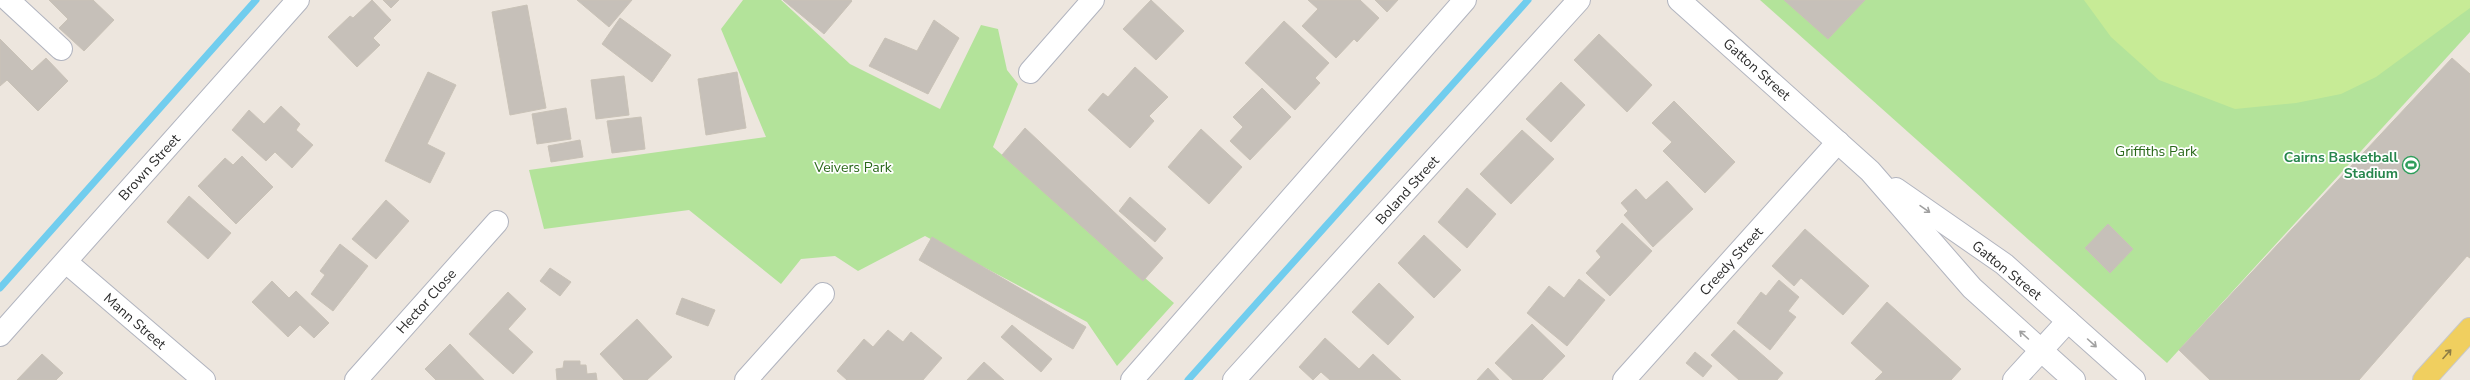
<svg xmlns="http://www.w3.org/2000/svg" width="2470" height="380" viewBox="0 0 2470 380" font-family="'Nunito Sans',sans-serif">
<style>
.green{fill:#b3e39a}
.pitch{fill:#c7eb96}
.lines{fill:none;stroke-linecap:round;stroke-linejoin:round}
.stream{stroke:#71cdee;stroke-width:7}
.building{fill:#c6c0b9;stroke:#c9c2b7}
.minor-casing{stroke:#b1b4bf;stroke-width:24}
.major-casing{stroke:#c8c8c8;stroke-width:24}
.minor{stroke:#fff;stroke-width:22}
.major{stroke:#f0cf5f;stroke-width:22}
.oneway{stroke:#a0a0a0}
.oneway2{stroke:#8e7d45}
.labels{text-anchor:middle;stroke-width:3.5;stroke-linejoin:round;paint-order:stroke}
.street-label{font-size:14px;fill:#2b2b2b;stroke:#fff}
.park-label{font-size:14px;fill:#2b691b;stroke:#fff}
.leisure-label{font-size:14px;font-weight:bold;fill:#27864d;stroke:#fff;text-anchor:end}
</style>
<rect width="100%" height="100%" fill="#ede6de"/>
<g class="green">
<path d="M743,0h38l69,64 90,45 41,-84 17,4 9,41 11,14 -25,63 181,156 -57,63 -30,-44 -162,-86 -67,35 -23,-15 -34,3 -20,25 -92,-74 -145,19 -15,-59 237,-33 -45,-108z"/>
<path d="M1760,0h710v32l-303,331z"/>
</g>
<path class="pitch" d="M2084,0h386v8l-94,69 -35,17 -45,9 -61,6 -76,-29 -48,-43z"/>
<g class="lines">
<g class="stream">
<path d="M0,288l256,-288"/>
<path d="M1188,380l340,-380"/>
</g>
</g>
<g class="building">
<path d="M49,0h44l21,20 -30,31 -25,-23 9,-9z"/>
<path d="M372,0l19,20 -18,18 7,7 -23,22 -29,-30 22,-21 3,2z"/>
<path d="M383,0h16l-8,8z"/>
<path d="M577,0h55l-23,27z"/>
<path d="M783,0h68l1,1 -28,33z"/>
<path d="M1151,0l33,31 -28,29 -33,-31z"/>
<path d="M1308,0h52l19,18 -22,24 -3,-3 -18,19 -34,-32 16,-17z"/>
<path d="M1375,0h23l-11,12z"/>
<path d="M1784,0h81l-37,39z"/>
<path d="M527,5l19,103 -36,7 -18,-103z"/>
<path d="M620,18l51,37 -19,27 -50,-38z"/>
<path d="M934,20l25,18 -31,56 -59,-28 16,-28 32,13z"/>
<path d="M1284,21l45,42 -14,15 5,5 -25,27 -50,-47z"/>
<path d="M1599,34l53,51 -25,27 -53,-52z"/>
<path d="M0,39l32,32 14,-13 22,23 -30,30 -31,-31 -7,6z"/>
<path d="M2452,58l18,16v184l-3,-2 -108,124h-149l-31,-30z"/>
<path d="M1135,67l33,30 -19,19 5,5 -24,27 -42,-38 15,-17 5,4z"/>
<path d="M428,72l28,13 -29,59 18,9 -15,30 -45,-22z"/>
<path d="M737,72l9,56 -40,7 -8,-56z"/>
<path d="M624,76l5,39 -33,4 -5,-39z"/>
<path d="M1561,82l24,23 -34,37 -25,-23z"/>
<path d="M1262,88l29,29 -41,43 -20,-19 13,-14 -10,-10z"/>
<path d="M1674,101l61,61 -30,31 -42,-42 9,-9 -20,-19z"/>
<path d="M281,106l19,18 -4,6 17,15 -21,23 -17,-16 -9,9 -34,-31 17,-20 15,14z"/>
<path d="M566,108l5,31 -34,5 -5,-30z"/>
<path d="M641,117l4,32 -33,4 -5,-32z"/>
<path d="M1025,128l138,130 -20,23 -141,-126z"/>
<path d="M1201,129l41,38 -33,37 -41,-37z"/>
<path d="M1522,130l32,29 -43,45 -31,-30z"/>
<path d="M580,140l3,17 -32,5 -3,-16z"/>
<path d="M242,156l31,31 -37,37 -38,-38 27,-28 8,7z"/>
<path d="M1667,181l26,28 -40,38 -29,-32 4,-4 -7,-8 15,-14 10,11z"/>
<path d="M1467,188l29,26 -29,34 -29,-26z"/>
<path d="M189,196l42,37 -23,26 -41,-37z"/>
<path d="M1130,197l36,32 -11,13 -36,-31z"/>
<path d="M386,200l23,21 -33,38 -24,-20z"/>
<path d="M1622,223l30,28 -42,45 -24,-23 15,-16 -5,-6z"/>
<path d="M2108,224l25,25 -23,24 -25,-25z"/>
<path d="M1805,229l64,57 -26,29 -42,-37 -7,8 -22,-20z"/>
<path d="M1424,235l37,35 -27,28 -36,-35z"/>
<path d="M932,237l154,90 -13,22 -154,-89z"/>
<path d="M340,244l28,22 -35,45 -22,-17 14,-19 -5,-4z"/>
<path d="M550,268l21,14 -11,14 -20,-15z"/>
<path d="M1579,279l26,21 -38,46 -40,-33 22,-27 15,12z"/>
<path d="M1779,280l20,17 -11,14 8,6 -26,33 -33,-27 24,-31 5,4z"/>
<path d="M272,281l17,17 7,-7 33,32 -15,15 -14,-13 -12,12 -36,-35z"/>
<path d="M1379,283l35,34 -26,28 -36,-33z"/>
<path d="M508,292l18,17 -18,20 25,23 -20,22 -44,-40z"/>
<path d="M682,298l33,12 -7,16 -32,-12z"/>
<path d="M1887,302l74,67 -10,11h-76l8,-8 -32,-29z"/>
<path d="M637,319l35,38 -25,23h-23l-24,-26z"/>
<path d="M1532,324l33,32 -23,24h-29l-18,-17z"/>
<path d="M1012,325l40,34 -11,13 -40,-35z"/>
<path d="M888,330l15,12 8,-10 31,26 -19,22h-76l-10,-9 27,-32 9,8z"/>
<path d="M1734,330l49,43 -6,7h-38l-28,-25z"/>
<path d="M1325,338l34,31 14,-15 28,26h-71l-9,-8 -8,8 -14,-13z"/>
<path d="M450,344l34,36h-48l-11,-11z"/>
<path d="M1695,352l17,14 -9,11 -17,-14z"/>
<path d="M42,354l21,19 -7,7h-39z"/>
<path d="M564,361h16v4h6l1,9 9,-1 1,7h-40l-1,-11 7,-1z"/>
<path d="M984,362l20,18h-37z"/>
<path d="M1488,368l11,12h-22z"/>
</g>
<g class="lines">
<g class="minor-casing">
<g id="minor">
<path d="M8,0l53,49"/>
<path d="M1679,0l191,171 102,117 102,92"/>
<path d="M1030,72l63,-72"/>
<path d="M1896,189l108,75 130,116"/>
<path d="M66,262l138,118"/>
<path d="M0,335l298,-335"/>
<path d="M356,380l141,-158"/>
<path d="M746,380l77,-86"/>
<path d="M1132,380l333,-380"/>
<path d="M1234,380l345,-380"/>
<path d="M1624,380l214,-238"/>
<path d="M2014,380l54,-59"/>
</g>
</g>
<g class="major-casing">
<path id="major" d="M2424,380l46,-51"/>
</g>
<use href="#minor" class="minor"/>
<use href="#major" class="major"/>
</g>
<defs><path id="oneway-shaft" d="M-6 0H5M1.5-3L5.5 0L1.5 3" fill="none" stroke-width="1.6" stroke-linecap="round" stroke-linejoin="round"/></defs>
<g class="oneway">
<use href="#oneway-shaft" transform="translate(1925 209) rotate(35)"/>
<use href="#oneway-shaft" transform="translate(2024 335) rotate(-138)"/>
<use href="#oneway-shaft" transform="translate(2092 343) rotate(42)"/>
</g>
<use class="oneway2" href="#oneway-shaft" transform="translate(2447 354) rotate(-48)"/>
<defs>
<g id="stadium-ring" transform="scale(0.9)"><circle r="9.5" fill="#fff" stroke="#2e9e5b" stroke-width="1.5"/><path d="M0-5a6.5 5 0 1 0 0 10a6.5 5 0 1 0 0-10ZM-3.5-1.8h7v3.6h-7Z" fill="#2e9e5b"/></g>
</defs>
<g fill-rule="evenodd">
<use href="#stadium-ring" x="2411" y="165"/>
</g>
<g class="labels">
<g class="street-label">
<text transform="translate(1757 69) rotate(42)" y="5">Gatton Street</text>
<text transform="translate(149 167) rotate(-48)" y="5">Brown Street</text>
<text transform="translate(1407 190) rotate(-48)" y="5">Boland Street</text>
<text transform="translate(1731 261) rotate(-48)" y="5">Creedy Street</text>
<text transform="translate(2007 270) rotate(39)" y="5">Gatton Street</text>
<text transform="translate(426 301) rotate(-48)" y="5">Hector Close</text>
<text transform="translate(135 321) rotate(41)" y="5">Mann Street</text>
</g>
<g class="park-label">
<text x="2156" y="156">Griffiths Park</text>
<text x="853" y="172">Veivers Park</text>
</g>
<g class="leisure-label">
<text x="2398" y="162">Cairns Basketball<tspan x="2398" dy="16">Stadium</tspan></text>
</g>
</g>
</svg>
